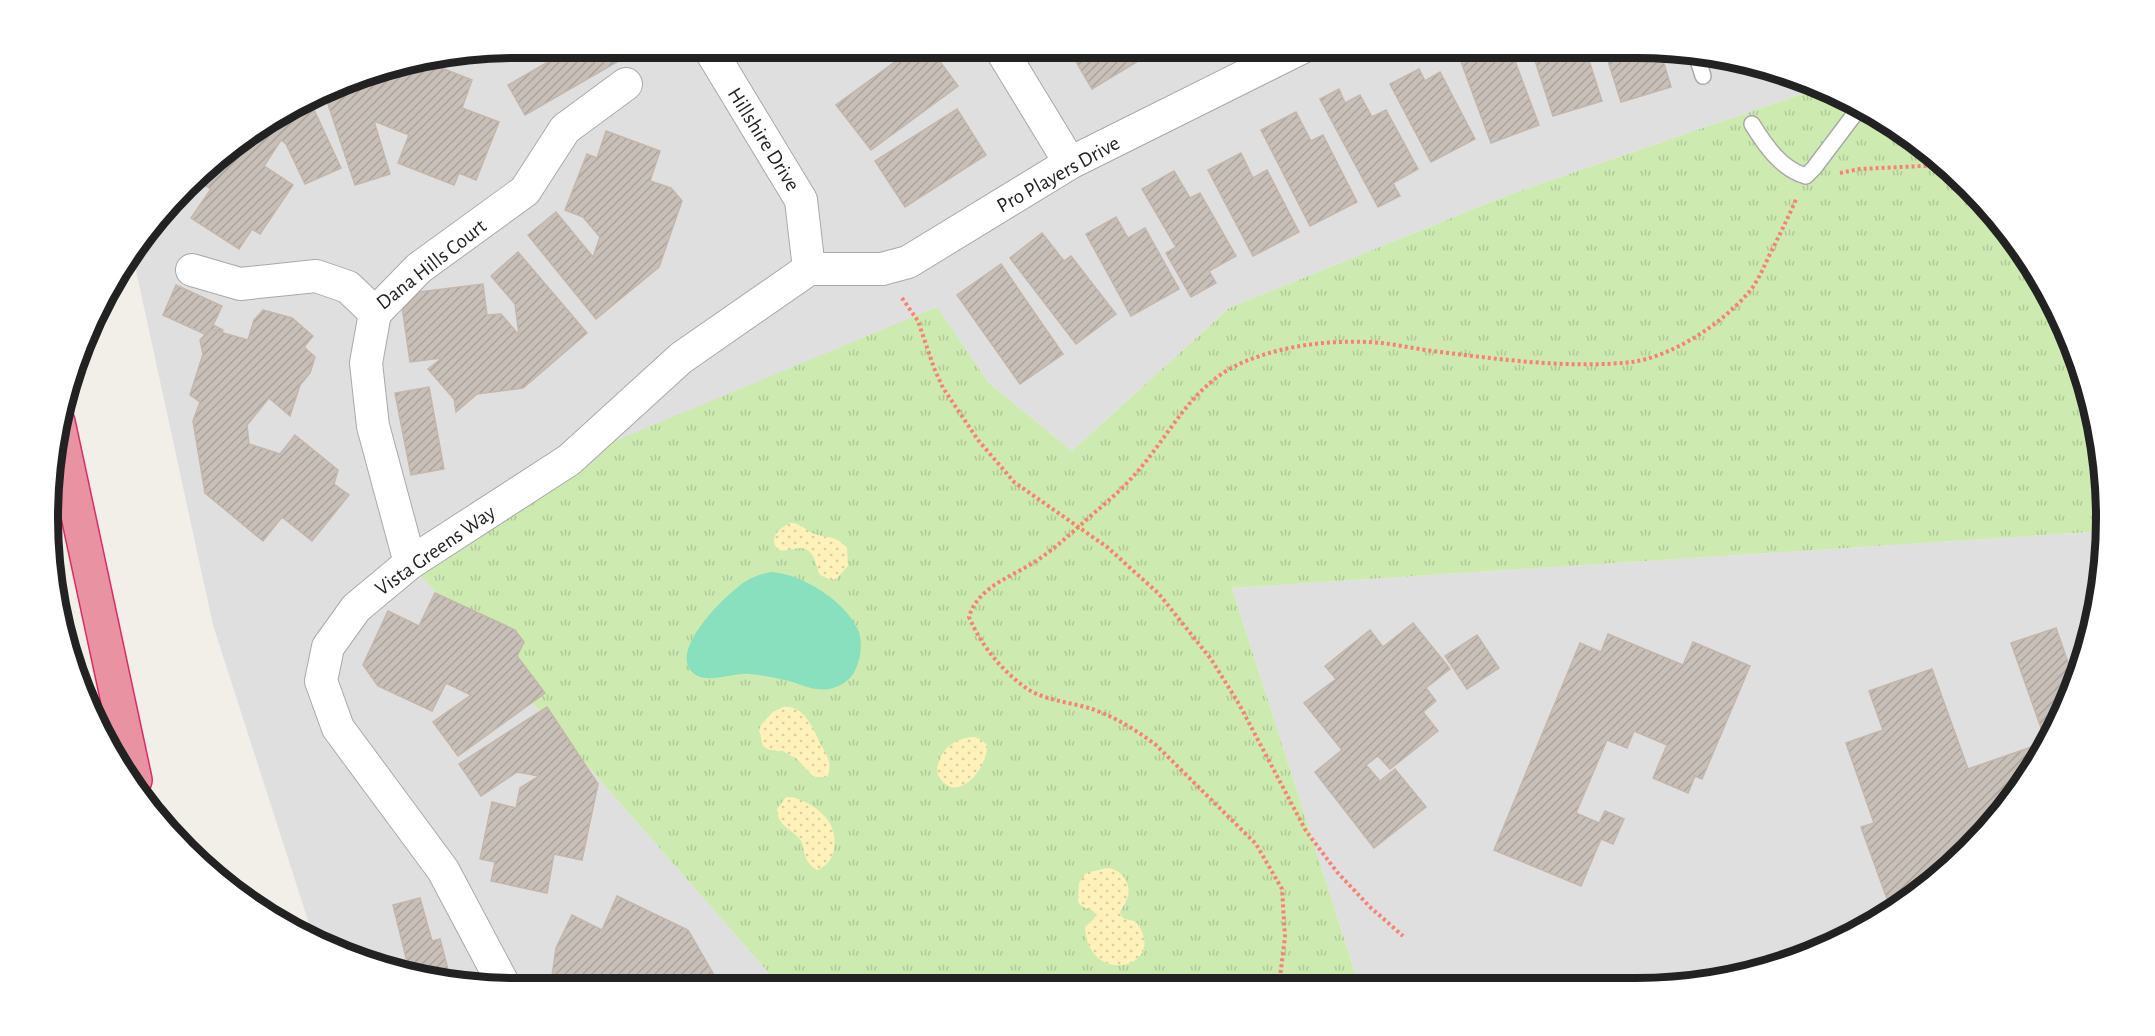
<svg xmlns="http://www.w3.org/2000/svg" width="2155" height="1036" viewBox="0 0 2155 1036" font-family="'Alegreya Sans',sans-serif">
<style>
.residential{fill:#e0dfdf}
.grass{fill:url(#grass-tufts)}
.sand{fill:url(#sand-dots)}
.pitch{fill:#88e0be}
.building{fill:url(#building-hatch);stroke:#c4b6ab;stroke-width:1.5}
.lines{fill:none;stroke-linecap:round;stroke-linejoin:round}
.service-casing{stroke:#a9a9a9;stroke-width:18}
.minor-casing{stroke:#a9a9a9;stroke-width:34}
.motorway-casing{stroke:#dc2a67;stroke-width:36}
.path{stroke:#fa8072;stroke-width:4;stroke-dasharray:3 3;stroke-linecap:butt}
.service{stroke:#fff;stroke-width:15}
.minor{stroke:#fff;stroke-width:32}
.motorway{stroke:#e892a2;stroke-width:33}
.labels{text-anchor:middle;stroke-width:4.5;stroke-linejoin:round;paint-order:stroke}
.street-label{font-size:21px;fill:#222;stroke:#fff}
.rim{fill:none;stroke:#222;stroke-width:8}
</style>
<defs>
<pattern id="grass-tufts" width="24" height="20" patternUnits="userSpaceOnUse" patternTransform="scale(1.5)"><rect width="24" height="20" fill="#cdebb0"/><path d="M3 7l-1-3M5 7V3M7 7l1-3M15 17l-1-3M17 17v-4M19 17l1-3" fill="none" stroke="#b0c997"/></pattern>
<pattern id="sand-dots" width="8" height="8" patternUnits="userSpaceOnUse" patternTransform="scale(1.5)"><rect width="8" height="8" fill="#fff1ba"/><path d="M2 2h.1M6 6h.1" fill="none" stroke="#dacea0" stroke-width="1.8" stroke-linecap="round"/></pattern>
<pattern id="building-hatch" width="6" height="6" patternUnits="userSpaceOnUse" patternTransform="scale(1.5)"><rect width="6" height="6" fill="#c7bfb8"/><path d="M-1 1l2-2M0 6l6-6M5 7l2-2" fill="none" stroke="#aba49e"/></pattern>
</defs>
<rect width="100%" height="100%" fill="#f2efe9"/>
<g class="residential">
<path d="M518,48h1119l92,9 93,30 -311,107 -282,114 -157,143 -84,-69 -52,-75 -526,256 371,424 -263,1 -92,-9 -88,-27 -24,-13 -101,-314 -81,-373 100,-107 135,-72z"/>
<path d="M2106,531l-8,79 -27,88 -61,106 -87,87 -106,61 -118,32 -340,1 -127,-397z"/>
</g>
<path class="grass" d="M1822,87l76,40 72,59 58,71 43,81 27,89 9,91 -1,13 -874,57 127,397 -578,2 -371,-424 159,-103 368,-153 51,75 84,69 157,-143 282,-114z"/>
<g class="sand">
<path d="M790,523c10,0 14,6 22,10 14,6 23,1 35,15l1,18 -12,13 -5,1 -11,-5c-3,-6 -4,-14 -7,-19 -10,-16 -23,-1 -36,-7 -8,-13 2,-20 13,-26z"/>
<path d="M783,707c20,-2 29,19 36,34 6,12 15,22 8,36h-13l-17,-18 -14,-8 -14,-1 -6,-4 -4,-16 2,-5 12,-13z"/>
<path d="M974,737l6,2 7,6c1,26 -35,64 -50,27 1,-22 17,-34 37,-35z"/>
<path d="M786,797c14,-1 36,13 43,25 10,16 7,42 -12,48 -17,-11 -10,-22 -18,-32 -10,-11 -21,-12 -22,-29z"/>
<path d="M1107,868c15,1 26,17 20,31 -2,5 -5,9 -7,13 2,10 10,6 17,11 32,45 -49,65 -52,4l9,-8 2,-5c-5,-7 -15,-4 -18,-13l1,-18 7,-10z"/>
</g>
<path class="pitch" d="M772,572c30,2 75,30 87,60 3,10 2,22 -1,31 -4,15 -15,23 -29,26 -15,3 -30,-6 -44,-9 -12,-3 -24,-5 -36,-6 -18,-2 -48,14 -60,-6 -14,-24 38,-75 57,-87 8,-5 16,-7 26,-9z"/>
<g class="building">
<path d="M572,48h43l7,11 -97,56 -17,-30z"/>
<path d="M914,48h16l28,38 -87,64 -35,-45z"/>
<path d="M1068,48h75l5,7 -56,34z"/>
<path d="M1456,48h54l29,77 -48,18z"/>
<path d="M1531,48h54l17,53 -49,15z"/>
<path d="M1604,48l56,2 11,37 -50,15z"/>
<path d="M429,63l43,17 -10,28 37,14 -23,58 -17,-7 -5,12 -56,-22 11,-28 -35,-14 16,53 -35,11 -30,-90 42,-22z"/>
<path d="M1419,69l6,12 15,-9 35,67 -44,23 -41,-78z"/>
<path d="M1339,89l6,14 15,-8 12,22 14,-7 32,59 -25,14 7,13 -22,11 -58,-108z"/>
<path d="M311,103l30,65 -36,16 -19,-40 -5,-4 -17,26 29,19 -33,49 -8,-5 -13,20 -48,-31 20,-29 -13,-8 34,-36z"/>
<path d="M957,109l29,46 -81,52 -30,-46z"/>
<path d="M1296,112l15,29 12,-6 34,67 -47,24 -49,-96z"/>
<path d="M606,131l54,20 -10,30 21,7 11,13 -23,66 -63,52 -68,-84 28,-23 37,45 7,-20 -17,-20 -18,-7 22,-56 10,4z"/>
<path d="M1241,153l12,25 14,-8 32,62 -46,24 -45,-86z"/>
<path d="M1174,171l16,27 10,-5 36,63 -27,15 7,12 -25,14 -25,-44 10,-6 -34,-58z"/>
<path d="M1116,217l12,21 17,-10 34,61 -48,27 -45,-82z"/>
<path d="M1042,233l22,28 7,-5 45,58 -40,30 -66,-86z"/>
<path d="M518,252l69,81 -64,55 -46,6 -21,18 -2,-13 -26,-30 14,-11 -32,4 -8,-56 17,-14 64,-8 4,31 14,-1 18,21 -4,-31 -24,-28z"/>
<path d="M1001,264l62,90 -43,30 -63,-89z"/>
<path d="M176,285l46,21 -9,19 10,5 -5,10 -55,-25z"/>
<path d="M263,310l29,8 21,18 -9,11 11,10 -5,16 -10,12 -10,31 -21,-18 -22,27 2,19 31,10 15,-19 43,35 -4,14 15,11 -37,46 -30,-24 -19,24 -58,-48 -12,-72 7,-19 -10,-7 13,-41 -3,-14 10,-11 38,11 6,-20z"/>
<path d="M429,387l15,82 -33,6 -16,-82z"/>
<path d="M435,593l80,37 9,12 -7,14 28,37 -87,63 -25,-34 38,-27 -25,-12 -14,28 -54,-25 -15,-21 25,-54 31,15z"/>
<path d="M1413,623l37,46 -24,19 10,13 -13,11 15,19 -48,38 -12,-13 -12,9 14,16 15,-12 31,38 -52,41 -59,-76 27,-22 -38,-47 32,-24 -11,-13 45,-36 13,17z"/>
<path d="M2056,628l14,40 11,-4 -10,34 -61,106 -87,87 -32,19 -30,-83 13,-4 -28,-80 37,-13 -14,-39 63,-22 36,100 78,-27 -35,-99z"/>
<path d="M1608,634l75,31 10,-23 57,24 -48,113 -7,-3 -7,17 -35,-15 14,-33 -33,-14 -7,17 -20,-8 -31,73 23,10 6,-12 19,8 -11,25 -12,-5 -20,47 -87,-36 86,-207 21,9z"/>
<path d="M1477,635l22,33 -32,21 -22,-33z"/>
<path d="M547,707l51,77 -16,76 -28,-6 -7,39 -56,-12 4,-19 -15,-3 12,-57 24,6 4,-20 19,-12 -22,-4 -36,24 -22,-32z"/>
<path d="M617,896l71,34 33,57 -62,1 -2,-5 -7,5h-17l-4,-3 -1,3h-67l-10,-5 5,-35 16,-33 30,15z"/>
<path d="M420,898l12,43 8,-2 11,42 -25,-2 -16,-5 -17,-69z"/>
</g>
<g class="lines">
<g class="service-casing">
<g id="service">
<path d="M1696,54l7,22"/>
<path d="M1752,124c13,21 29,45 54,52l8,-8 46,-61"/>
</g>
</g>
<g class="minor-casing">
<g id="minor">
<path d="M709,48l92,152 8,69"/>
<path d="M1000,48l70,115"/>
<path d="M809,269h73l26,-7 162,-99 231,-115"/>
<path d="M192,270l48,14 76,-8 32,11 27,26"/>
<path d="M410,563l-37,-137 -7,-63 9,-50 44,-45 106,-77 40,-62 61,-45"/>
<path d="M505,987l-62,-117 -105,-142 -17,-47 7,-34 28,-39 54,-45 159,-103 112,-102 128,-89"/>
</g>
</g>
<g class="motorway-casing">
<path id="motorway" d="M58,422l77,358"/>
</g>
<g class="path">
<path d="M1840,173l20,-4 84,-4"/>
<path d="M902,298l16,23 16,47 9,20 35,52 36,42 93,65 52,47 52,65 28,45 67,127 31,41 33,35 33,29"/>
<path d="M1279,985l6,-48 -3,-48 -26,-45 -100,-99c-20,-15 -41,-28 -64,-36 -21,-7 -47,-8 -66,-21 -25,-18 -45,-43 -57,-71 10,-34 51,-42 77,-63 19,-14 36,-31 54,-46 13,-11 26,-23 37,-36 36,-41 55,-89 109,-111 42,-17 92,-22 136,-18 17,2 34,6 51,8 63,8 136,18 199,11 41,-6 90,-38 117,-70 10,-12 15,-26 22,-40 9,-18 18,-36 26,-55"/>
</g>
<use href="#service" class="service"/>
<use href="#minor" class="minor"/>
<use href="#motorway" class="motorway"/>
</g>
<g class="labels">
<g class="street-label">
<text transform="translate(764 139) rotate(58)" y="7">Hillshire Drive</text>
<text transform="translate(1058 174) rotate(-29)" y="7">Pro Players Drive</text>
<text transform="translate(431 264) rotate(-38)" y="7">Dana Hills Court</text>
<text transform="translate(435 550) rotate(-35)" y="7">Vista Greens Way</text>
</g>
</g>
<path d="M0 0H2155V1036H0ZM518 58H1636A460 460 0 0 1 2096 518V518A460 460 0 0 1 1636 978H518A460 460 0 0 1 58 518V518A460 460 0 0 1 518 58Z" fill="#fff" fill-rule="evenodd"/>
<path class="rim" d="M518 58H1636A460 460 0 0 1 2096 518V518A460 460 0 0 1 1636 978H518A460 460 0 0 1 58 518V518A460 460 0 0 1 518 58Z"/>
</svg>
